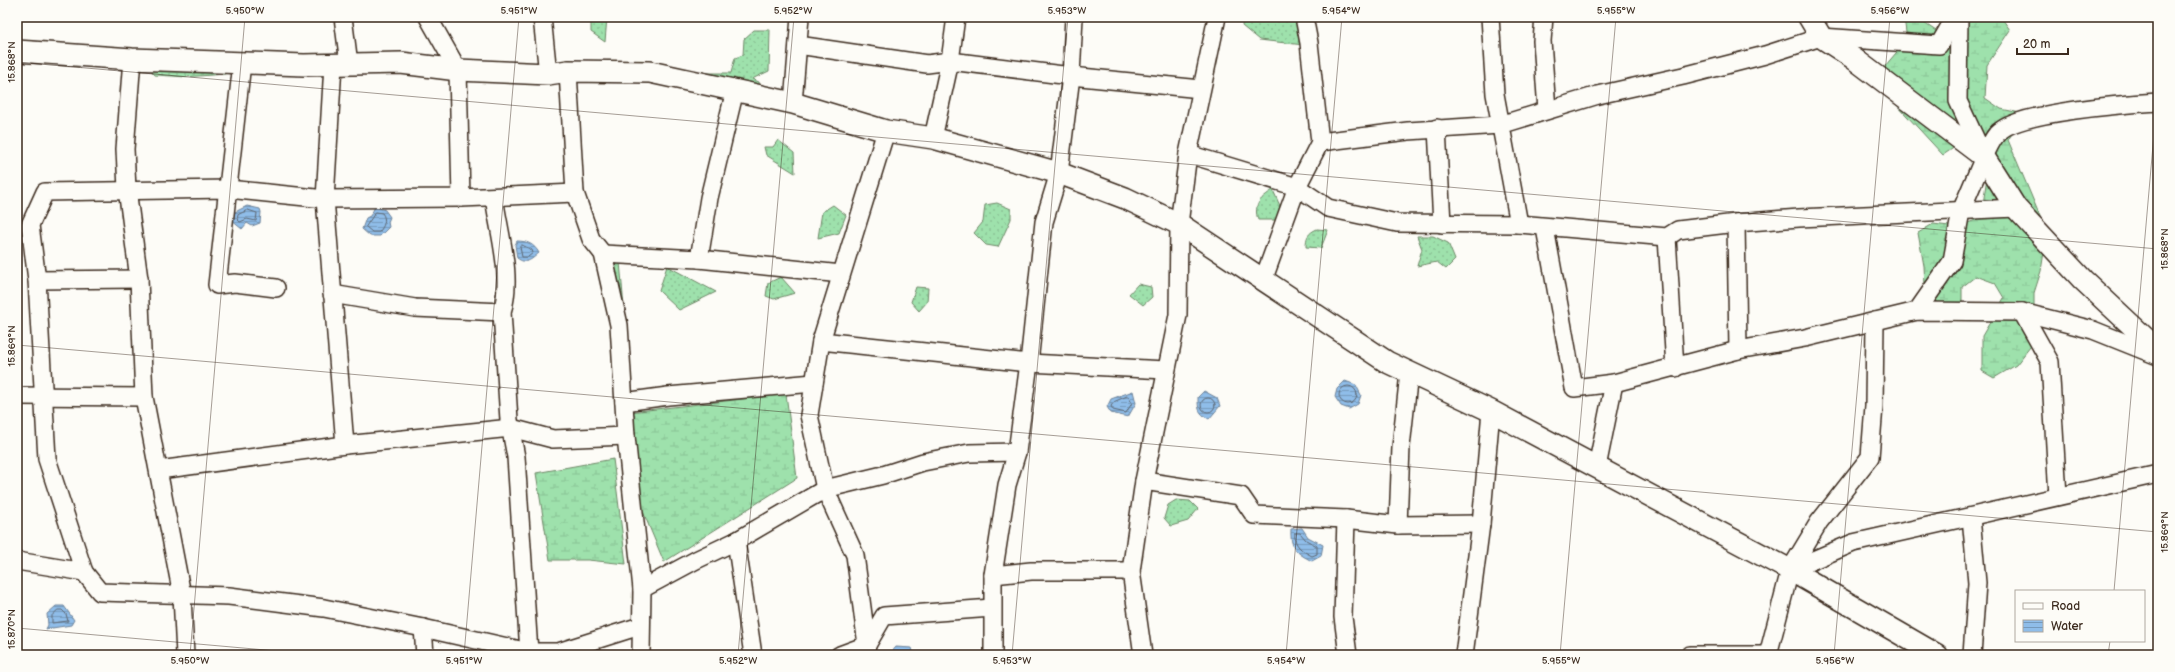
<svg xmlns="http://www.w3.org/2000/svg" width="2175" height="672" viewBox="0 0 2175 672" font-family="'Balsamiq Sans',sans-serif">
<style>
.grass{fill:url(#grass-dots);stroke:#6c8665}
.wetland{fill:url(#wetland-marsh);stroke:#6c8665}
.water{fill:url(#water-rules);stroke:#6d8298}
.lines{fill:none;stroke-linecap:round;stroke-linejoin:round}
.shore{stroke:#5d656f;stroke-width:1}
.minor-casing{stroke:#3b2a1e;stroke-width:20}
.tertiary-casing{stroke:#3b2a1e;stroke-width:24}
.minor{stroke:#fdfcf7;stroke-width:17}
.tertiary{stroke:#fdfcf7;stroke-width:21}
.ticks{fill:none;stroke:#3b2a1e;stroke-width:1;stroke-opacity:0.45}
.neatline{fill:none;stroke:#3b2a1e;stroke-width:1.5}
.ticks-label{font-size:10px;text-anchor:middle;fill:#3b2a1e}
</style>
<defs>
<pattern id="grass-dots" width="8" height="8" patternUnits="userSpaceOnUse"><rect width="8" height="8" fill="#9ee1ac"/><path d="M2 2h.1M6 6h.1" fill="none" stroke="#89c194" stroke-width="1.8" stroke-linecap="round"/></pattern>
<pattern id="wetland-marsh" width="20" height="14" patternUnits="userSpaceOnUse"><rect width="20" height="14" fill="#9ee1ac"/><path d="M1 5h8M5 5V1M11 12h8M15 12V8" fill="none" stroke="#89c194"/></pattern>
<pattern id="water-rules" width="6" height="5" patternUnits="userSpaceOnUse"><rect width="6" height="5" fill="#8fbde9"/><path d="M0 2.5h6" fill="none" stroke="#769abc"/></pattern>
</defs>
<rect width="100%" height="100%" fill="#fdfcf7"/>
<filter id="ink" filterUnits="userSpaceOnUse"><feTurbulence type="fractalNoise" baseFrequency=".025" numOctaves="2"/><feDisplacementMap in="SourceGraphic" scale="8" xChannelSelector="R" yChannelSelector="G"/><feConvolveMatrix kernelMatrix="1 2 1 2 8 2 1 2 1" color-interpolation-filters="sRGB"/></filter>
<g filter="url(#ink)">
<g class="grass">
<path d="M591,17h16l-2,25 -14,-10z"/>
<path d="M1243,17h62l-1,28 -45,-5 -17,-14z"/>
<path d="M754,30h16l-1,41 -17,8 7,3 1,8 -130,-27 79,10h22l4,-15 8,-3 1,-16z"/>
<path d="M228,54l-3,20 -39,3 -31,-2 -7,-8z"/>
<path d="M778,140l16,13 1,20 -29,-18 -2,-8h9z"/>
<path d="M1273,190l7,16 -4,14h-18c-5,-16 3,-22 15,-30z"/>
<path d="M997,203l14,6v10l-13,28 -12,-2 -12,-12 9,-11 2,-17z"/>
<path d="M833,205l13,10 -7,18 -21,5 4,-26z"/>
<path d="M1317,229l11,1 -7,18 -15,-1c0,-10 2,-14 11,-18z"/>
<path d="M1417,236h16l15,7 7,17 -9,9 -9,-7 -20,4 5,-17z"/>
<path d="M620,262l5,56 -17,-55 7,2z"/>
<path d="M667,266l49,26 -37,18 -20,-19z"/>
<path d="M781,277l14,16 -21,6 -8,-3 2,-13z"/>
<path d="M1138,284l13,3 1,10 -9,8 -14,-11z"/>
<path d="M916,287l12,1 -1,14 -8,9 -8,-9z"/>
<path d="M1176,500l14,1 8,8 -10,12 -17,5 -7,-8 4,-13z"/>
</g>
<g class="wetland">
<path d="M1904,17h17v4l18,12 16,1 15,-17h31l9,13 -23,35 -2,33 16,11 24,5 -17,26 39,93 -6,38 -7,22v20l7,20 -25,32 -22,13 -12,-7v-35l22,-38 -9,-15 -19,-7 -14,11v16l-36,2 -2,-39 -6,-33 15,-9 24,3 24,-9 6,-41 -26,-34 -18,12 -60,-65 2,-24 22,-26z"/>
<path d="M786,394l11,84 -133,84 -25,-60 -9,-90z"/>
<path d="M613,459l13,105 -38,-4h-38l-14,-87z"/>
</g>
<g class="water">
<path d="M247,206l13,3 1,3 -1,11 -8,3 -5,-3 -5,6 -10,-8 3,-9z"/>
<path d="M375,207l10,3 5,7 -2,5 1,5 -9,9h-10l-8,-7 4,-11 4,-2z"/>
<path d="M517,241c10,0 17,3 22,12 -8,7 -13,12 -22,5l-2,-13z"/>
<path d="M1345,381l11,4 5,10 -3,9 -9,5 -8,-3 -6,-9 2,-8z"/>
<path d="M1133,391l3,12 -8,14 -17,-4 -4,-6 4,-8z"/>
<path d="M1204,391l13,7 3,8 -11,13c-11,-6 -11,-10 -11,-22z"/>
<path d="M1302,528l6,9 15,8 -2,11 -9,5c-16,-8 -22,-13 -21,-32z"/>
<path d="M56,606h8l10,14 -3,5 -25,4 2,-4 -1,-11z"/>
<path d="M896,647l16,1 2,7h-25z"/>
</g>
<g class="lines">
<g class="shore">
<path d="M248,210l9,3 -1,8 -9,-2 -7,3 -3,-3 1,-4z"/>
<path d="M376,212l6,1c5,6 2,14 -3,19h-7l-6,-5z"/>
<path d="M522,245l10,5 1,3 -5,4h-6l-2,-10z"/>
<circle cx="1348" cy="395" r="9"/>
<path d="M1128,396l4,7 -6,10 -13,-3 -2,-4 3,-4z"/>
<circle cx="1208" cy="405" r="7"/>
<path d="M1295,533h5l6,7 11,6v8l-5,2c-10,-5 -19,-11 -17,-23z"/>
<path d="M58,610h4l4,4 2,7 -16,2v-7z"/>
</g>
<g class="minor-casing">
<g id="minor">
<path d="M343,17l6,47"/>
<path d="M428,17l30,53 3,128"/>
<path d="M542,17l6,57"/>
<path d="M1490,17l5,77 24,130"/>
<path d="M1544,17l-2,24 5,69"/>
<path d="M798,45l129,19 23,-3 121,15 130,13"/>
<path d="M132,59l-7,90 2,40 12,90 5,118 38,198 3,60"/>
<path d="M242,63l-25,222 18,-2 41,5"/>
<path d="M333,65l-8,134 20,246"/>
<path d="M568,71l7,122 16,46 12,15 16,71 7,111 16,153 -1,66"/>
<path d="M793,103l7,-86"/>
<path d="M1437,128l5,96"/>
<path d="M933,138l17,-77 6,-44"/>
<path d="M1320,142l88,-11 92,-6 98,-30 85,-19 82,-21 56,-18 118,8 16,-28"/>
<path d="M1188,154l109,33 31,21 69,15 122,1 148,13 11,-7 58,-7 63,-5 217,-10"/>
<path d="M1984,157c4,-8 9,-21 16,-26 21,-19 126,-27 158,-29"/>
<path d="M1736,223l2,127"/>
<path d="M1545,228l29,160 40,-5 124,-33 67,-12 112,-27 105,1 71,18 65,26"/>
<path d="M1667,237l8,131"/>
<path d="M603,254l96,5 142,15"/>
<path d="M699,259l10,-61 26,-108"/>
<path d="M1264,278l33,-91 23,-45 -11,-99 -5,-26"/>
<path d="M37,280l102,-1"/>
<path d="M332,294l83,14 87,4c11,-35 -3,-79 -8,-115"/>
<path d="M1917,311l35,-50 9,-50 23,-54 -26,-56 1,-84"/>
<path d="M502,312l7,108 7,37 13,195"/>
<path d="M2022,312l28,50 8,134"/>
<path d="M821,341l208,22 137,7"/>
<path d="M17,396l127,1"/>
<path d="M624,402l44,-6 146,-13"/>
<path d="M1597,467l17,-84"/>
<path d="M159,470l186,-25 166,-17 42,11 73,-3"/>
<path d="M1144,481l97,15 13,19 92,4 52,6 83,-1"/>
<path d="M1971,517l6,66 -5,72"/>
<path d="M1346,519l-3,98 5,38"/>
<path d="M1398,525l3,-78 8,-74"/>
<path d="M736,541l17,114"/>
<path d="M17,561l67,11 16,20 129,4 95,12 99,20 106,24h29l82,-26"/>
<path d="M1790,570l63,-27 305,-69"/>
<path d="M84,572l-37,-113 -10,-179 -7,-55 15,-33 183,-3 97,10 136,-1 114,-5"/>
<path d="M993,575l38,-4h100"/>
<path d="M642,589l54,-29 40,-19 89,-52 58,-14 40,-13 46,-9 48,-1"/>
<path d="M423,628l2,27"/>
<path d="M840,655l27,-10 17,-29 108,-8"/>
<path d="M865,655l2,-10 -12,-90 -30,-66 -16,-74 12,-74 65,-210"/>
<path d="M993,655v-80l14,-90 10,-33 12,-89 15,-141 15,-49 12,-97 3,-59"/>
<path d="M1143,655l-12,-84 13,-90 34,-166 1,-91 9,-70 29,-137"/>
<path d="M1464,655l17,-131 10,-113"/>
<path d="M1690,655h78"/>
<path d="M1768,655l22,-85 29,-48 51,-65 4,-51 1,-85"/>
</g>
</g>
<g class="tertiary-casing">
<g id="tertiary">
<path d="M1809,17l12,20 32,21 131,99 32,51 67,72 75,70"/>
<path d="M17,51l115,8 172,6 97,-2 57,7 90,4 20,-3 82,1 143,31 93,28 47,7 126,35 66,25 54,26 208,138 104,49 299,159 147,85"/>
</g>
</g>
<use href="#minor" class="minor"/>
<use href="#tertiary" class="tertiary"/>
</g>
</g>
<path class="ticks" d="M17,62l2141,187M17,345l2141,187M2114,591l44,-503M17,628l305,27M190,655l55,-638M464,655l55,-638M738,655l56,-638M1012,655l56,-638M1286,655l56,-638M1560,655l56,-638M1834,655l56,-638M2108,655l2,-14"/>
<rect width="2175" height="672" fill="none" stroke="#fdfcf7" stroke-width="44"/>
<rect x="2015" y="590" width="130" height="52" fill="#fdfcf7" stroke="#afa8a0"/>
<rect x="2023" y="603" width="20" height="6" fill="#fdfcf7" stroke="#afa8a0"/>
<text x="2051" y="610" font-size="12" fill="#3b2a1e">Road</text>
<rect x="2023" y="620" width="20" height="12" fill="url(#water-rules)" stroke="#afa8a0"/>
<text x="2051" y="630" font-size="12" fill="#3b2a1e">Water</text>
<path d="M2017 48v6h51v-6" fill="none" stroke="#3b2a1e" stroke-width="2"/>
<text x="2023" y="48" font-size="12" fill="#3b2a1e" stroke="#fdfcf7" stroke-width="3" paint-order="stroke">20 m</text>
<rect x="22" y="22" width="2131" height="628" class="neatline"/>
<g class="ticks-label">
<text x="245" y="14">5.950°W</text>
<text x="519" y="14">5.951°W</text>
<text x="793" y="14">5.952°W</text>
<text x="1067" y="14">5.953°W</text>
<text x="1341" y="14">5.954°W</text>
<text x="1616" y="14">5.955°W</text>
<text x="1890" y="14">5.956°W</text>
<text transform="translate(11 62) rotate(-90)" y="4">15.868°N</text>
<text transform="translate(2164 249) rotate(-90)" y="4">15.868°N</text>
<text transform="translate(11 346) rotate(-90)" y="4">15.869°N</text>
<text transform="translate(2164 532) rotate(-90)" y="4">15.869°N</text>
<text transform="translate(11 629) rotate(-90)" y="4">15.870°N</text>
<text x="190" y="664">5.950°W</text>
<text x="464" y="664">5.951°W</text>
<text x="738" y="664">5.952°W</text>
<text x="1012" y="664">5.953°W</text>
<text x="1286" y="664">5.954°W</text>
<text x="1561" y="664">5.955°W</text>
<text x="1835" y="664">5.956°W</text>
</g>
</svg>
